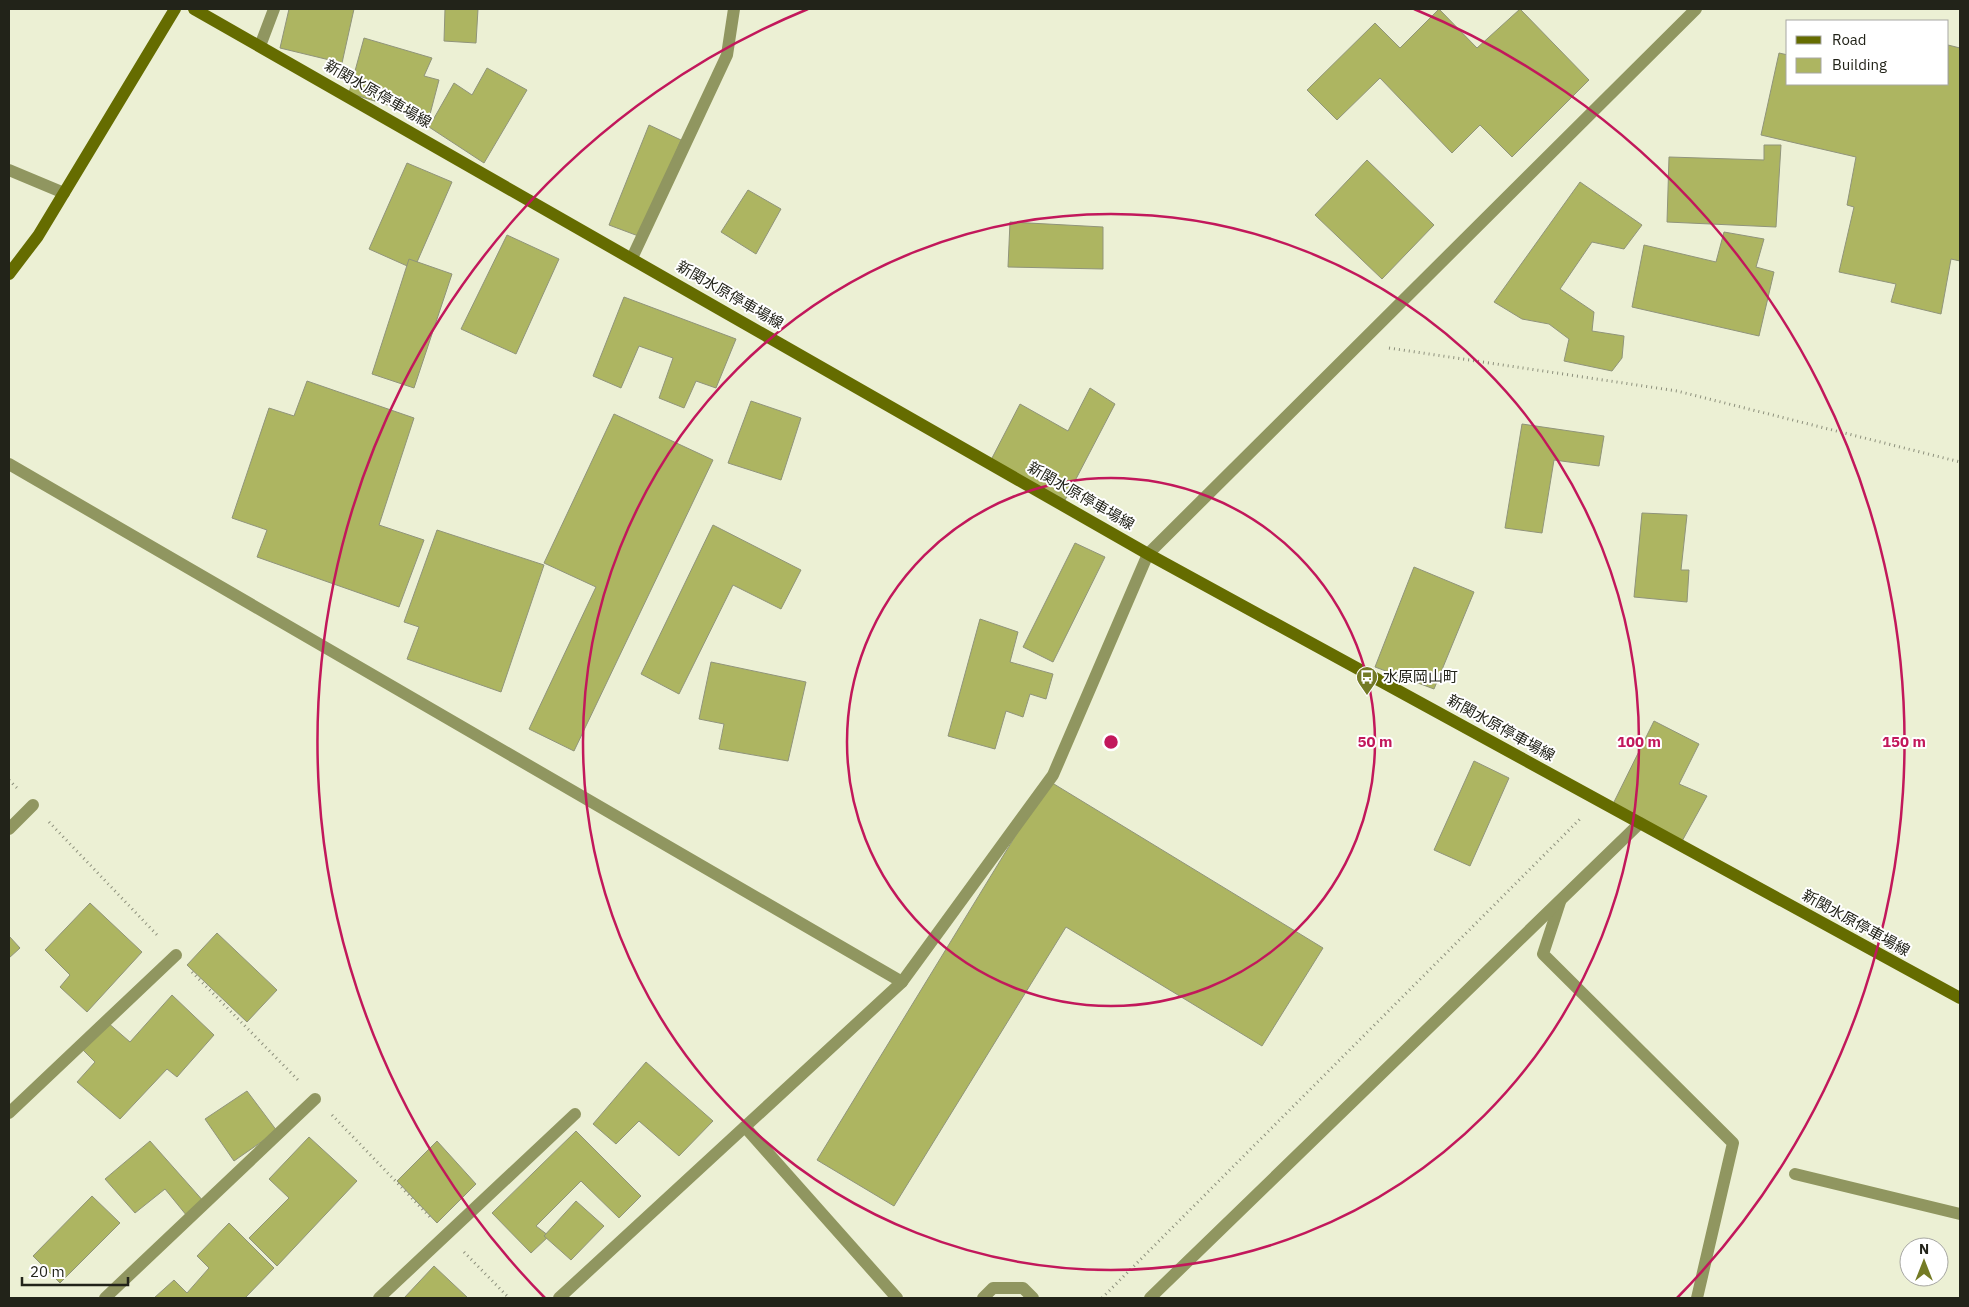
<svg xmlns="http://www.w3.org/2000/svg" width="1969" height="1307" viewBox="0 0 1969 1307" font-family="'IBM Plex Sans','Noto Sans JP',sans-serif">
<style>
.building{fill:#adb561;stroke:#90947a}
.lines{fill:none;stroke-linecap:round;stroke-linejoin:round}
.path{stroke:#8d907c;stroke-width:3;stroke-dasharray:1 4;stroke-linecap:butt}
.lane{stroke:#909660;stroke-width:12}
.street{stroke:#909660;stroke-width:12}
.secondary{stroke:#656c00;stroke-width:12}
.ring{fill:none;stroke:#c2185b;stroke-width:2.5}
.labels{text-anchor:middle;stroke-width:4;stroke-linejoin:round;paint-order:stroke}
.street-label{font-size:15px;fill:#222319;stroke:#fff}
.poi-label{font-size:15px;fill:#222319;stroke:#fff;text-anchor:start}
.centre{fill:#c2185b;stroke:#fff;stroke-width:2.5}
.ring-label{font-size:15px;text-anchor:middle;font-weight:bold;fill:#c2185b;stroke:#fff;stroke-width:4;stroke-linejoin:round;paint-order:stroke}
</style>
<rect width="100%" height="100%" fill="#ecf0d4"/>
<g class="building">
<path d="M289,9h65l-12,54 -62,-15z"/>
<path d="M445,9h33l-2,34 -32,-2z"/>
<path d="M1439,9l38,39 43,-39 69,71 -77,77 -32,-32 -28,28 -72,-75 -43,42 -30,-30 68,-67 25,25z"/>
<path d="M364,38l68,20 -8,18 15,4 -10,38 -80,-25z"/>
<path d="M1948,45l12,3v213l-9,-2 -10,55 -50,-12 5,-18 -57,-12 15,-65 -7,-2 9,-48 -95,-22 18,-82 9,2v29h160z"/>
<path d="M487,68l40,22 -43,73 -55,-36 25,-44 18,12z"/>
<path d="M649,125l32,15 -40,97 -32,-12z"/>
<path d="M1764,145h17l-5,82 -109,-5 2,-65 95,3z"/>
<path d="M1367,160l67,65 -52,54 -67,-64z"/>
<path d="M407,163l45,19 -38,87 -45,-20z"/>
<path d="M1580,182l62,43 -18,24 -32,-7 -32,47 34,23 -2,19 32,5 -2,22 -10,13 -48,-10 5,-22 -20,-15 -27,-5 -28,-17z"/>
<path d="M748,190l33,19 -25,45 -35,-22z"/>
<path d="M1010,222l93,5v42l-95,-2z"/>
<path d="M1724,232l40,7 -8,28 18,5 -15,64 -127,-29 12,-62 72,17z"/>
<path d="M507,235l52,24 -43,95 -55,-25z"/>
<path d="M409,259l43,15 -38,114 -42,-14z"/>
<path d="M624,297l112,42 -20,49 -20,-7 -12,27 -25,-10 14,-40 -34,-12 -18,42 -28,-12z"/>
<path d="M307,381l107,37 -35,107 45,15 -25,67 -142,-50 10,-27 -35,-12 37,-110 25,8z"/>
<path d="M1090,388l25,16 -50,96 -74,-40 29,-56 48,27z"/>
<path d="M751,401l50,17 -20,62 -53,-17z"/>
<path d="M614,414l99,46 -139,291 -45,-22 67,-142 -52,-24z"/>
<path d="M1522,424l82,12 -5,30 -45,-6 -12,73 -37,-5z"/>
<path d="M1642,513l45,2 -6,55h8l-2,32 -53,-5z"/>
<path d="M713,525l88,45 -20,39 -48,-24 -54,109 -38,-20z"/>
<path d="M437,530l107,35 -43,127 -94,-33 12,-32 -15,-5z"/>
<path d="M1075,543l30,14 -52,105 -30,-15z"/>
<path d="M1414,567l60,25 -40,97 -59,-22z"/>
<path d="M980,619l38,13 -8,30 43,12 -7,25 -16,-5 -7,23 -17,-6 -11,38 -47,-13z"/>
<path d="M711,662l95,20 -18,79 -69,-12 5,-25 -25,-5z"/>
<path d="M1654,721l45,23 -20,40 28,12 -26,47 -69,-37z"/>
<path d="M1474,761l35,17 -39,88 -36,-16z"/>
<path d="M1049,781l274,167 -61,98 -196,-119 -172,279 -77,-46z"/>
<path d="M90,903l52,49 -55,60 -27,-25 10,-12 -25,-25z"/>
<path d="M217,933l60,57 -30,32 -60,-57z"/>
<path d="M9,936l11,12 -11,10z"/>
<path d="M172,995l42,40 -37,42 -10,-8 -47,50 -43,-37 18,-20 -13,-13 25,-27 23,20z"/>
<path d="M646,1062l67,59 -34,35 -40,-35 -23,23 -23,-20z"/>
<path d="M247,1091l30,40 -43,30 -29,-42z"/>
<path d="M576,1131l65,65 -22,22 -38,-37 -45,45 13,10 -18,17 -39,-40z"/>
<path d="M309,1137l48,44 -80,85 -28,-28 40,-40 -20,-19z"/>
<path d="M150,1141l55,62 -18,13 -22,-27 -30,24 -30,-34z"/>
<path d="M437,1141l39,43 -39,39 -40,-42z"/>
<path d="M92,1196l28,27 -60,60 -27,-27z"/>
<path d="M576,1201l28,25 -33,34 -27,-24z"/>
<path d="M229,1223l45,45 -29,30h-91l20,-18 13,13 22,-25 -12,-12z"/>
<path d="M434,1266l34,32h-64z"/>
</g>
<g class="lines">
<g class="path">
<path d="M1389,348l288,43 283,71"/>
<path d="M9,780l8,8"/>
<path d="M49,822l110,115"/>
<path d="M192,972l106,108"/>
<path d="M332,1115l98,102"/>
<path d="M464,1252l45,46"/>
<path d="M1102,1298l479,-480"/>
</g>
<g class="lane">
<path d="M1560,902l-17,52 190,189 -36,155"/>
<path d="M745,1127l152,171"/>
<path d="M983,1298l10,-10h30l10,10"/>
<path d="M1150,1298l490,-475"/>
</g>
<g class="street">
<path d="M260,46l14,-37"/>
<path d="M9,170l55,23"/>
<path d="M632,258l95,-203 7,-46"/>
<path d="M9,464l893,518"/>
<path d="M9,829l24,-24"/>
<path d="M9,1113l167,-158"/>
<path d="M1795,1174l165,40"/>
<path d="M105,1298l210,-199"/>
<path d="M379,1298l196,-184"/>
<path d="M559,1298l343,-316 151,-207 95,-221 548,-545"/>
</g>
<g class="secondary">
<path d="M194,9l954,545 812,444"/>
<path d="M9,274l29,-38 137,-227"/>
</g>
</g>
<g class="ring">
<circle cx="1111" cy="742" r="264"/>
<circle cx="1111" cy="742" r="528"/>
<path d="M545 1298A793 793 0 0 1 808 9M1414 9A793 793 0 0 1 1677 1298"/>
</g>
<defs>
<g id="bus-pin" transform="scale(1.125)"><path d="M0 17L-7.5 6A9.5 9.5 0 1 1 7.5 6Z" fill="#747b25" stroke="#fff"/><path d="M-5-6H5V4H4V6H2V4H-2V6H-4V4H-5ZM-3.5-4V0h7V-4ZM-3.5 1.2v1.5H-2V1.2ZM2 1.2v1.5H3.5V1.2Z" fill="#fff"/></g>
</defs>
<g fill-rule="evenodd">
<use href="#bus-pin" x="1367" y="677"/>
</g>
<g class="labels">
<g class="street-label">
<text transform="translate(378 94) rotate(30)" y="5">新関水原停車場線</text>
<text transform="translate(730 295) rotate(30)" y="5">新関水原停車場線</text>
<text transform="translate(1081 496) rotate(30)" y="5">新関水原停車場線</text>
<text transform="translate(1501 728) rotate(29)" y="5">新関水原停車場線</text>
<text transform="translate(1856 923) rotate(29)" y="5">新関水原停車場線</text>
</g>
<g class="poi-label">
<text x="1383" y="682">水原岡山町</text>
</g>
</g>
<circle cx="1111" cy="742" r="8" class="centre"/>
<g class="ring-label">
<text x="1375" y="747">50 m</text>
<text x="1639" y="747">100 m</text>
<text x="1904" y="747">150 m</text>
</g>
<rect width="1969" height="1307" fill="none" stroke="#222319" stroke-width="20"/>
<rect x="1786" y="20" width="162" height="65" fill="#ffffff" stroke="#a7a7a3"/>
<rect x="1796" y="36" width="25" height="8" fill="#656c00" stroke="#a7a7a3"/>
<text x="1832" y="45" font-size="15" fill="#222319">Road</text>
<rect x="1796" y="58" width="25" height="15" fill="#adb561" stroke="#a7a7a3"/>
<text x="1832" y="70" font-size="15" fill="#222319">Building</text>
<g transform="translate(1924 1262)"><circle r="24" fill="#ffffff" stroke="#a7a7a3"/>
<path d="M0-4L9 19L0 12L-9 19Z" fill="#747b25"/>
<text y="-8" font-size="14" font-weight="bold" text-anchor="middle" fill="#222319">N</text>
</g>
<path d="M22 1277v8h106v-8" fill="none" stroke="#222319" stroke-width="2.5"/>
<text x="30" y="1277" font-size="15" fill="#222319" stroke="#ffffff" stroke-width="4" paint-order="stroke">20 m</text>
</svg>
